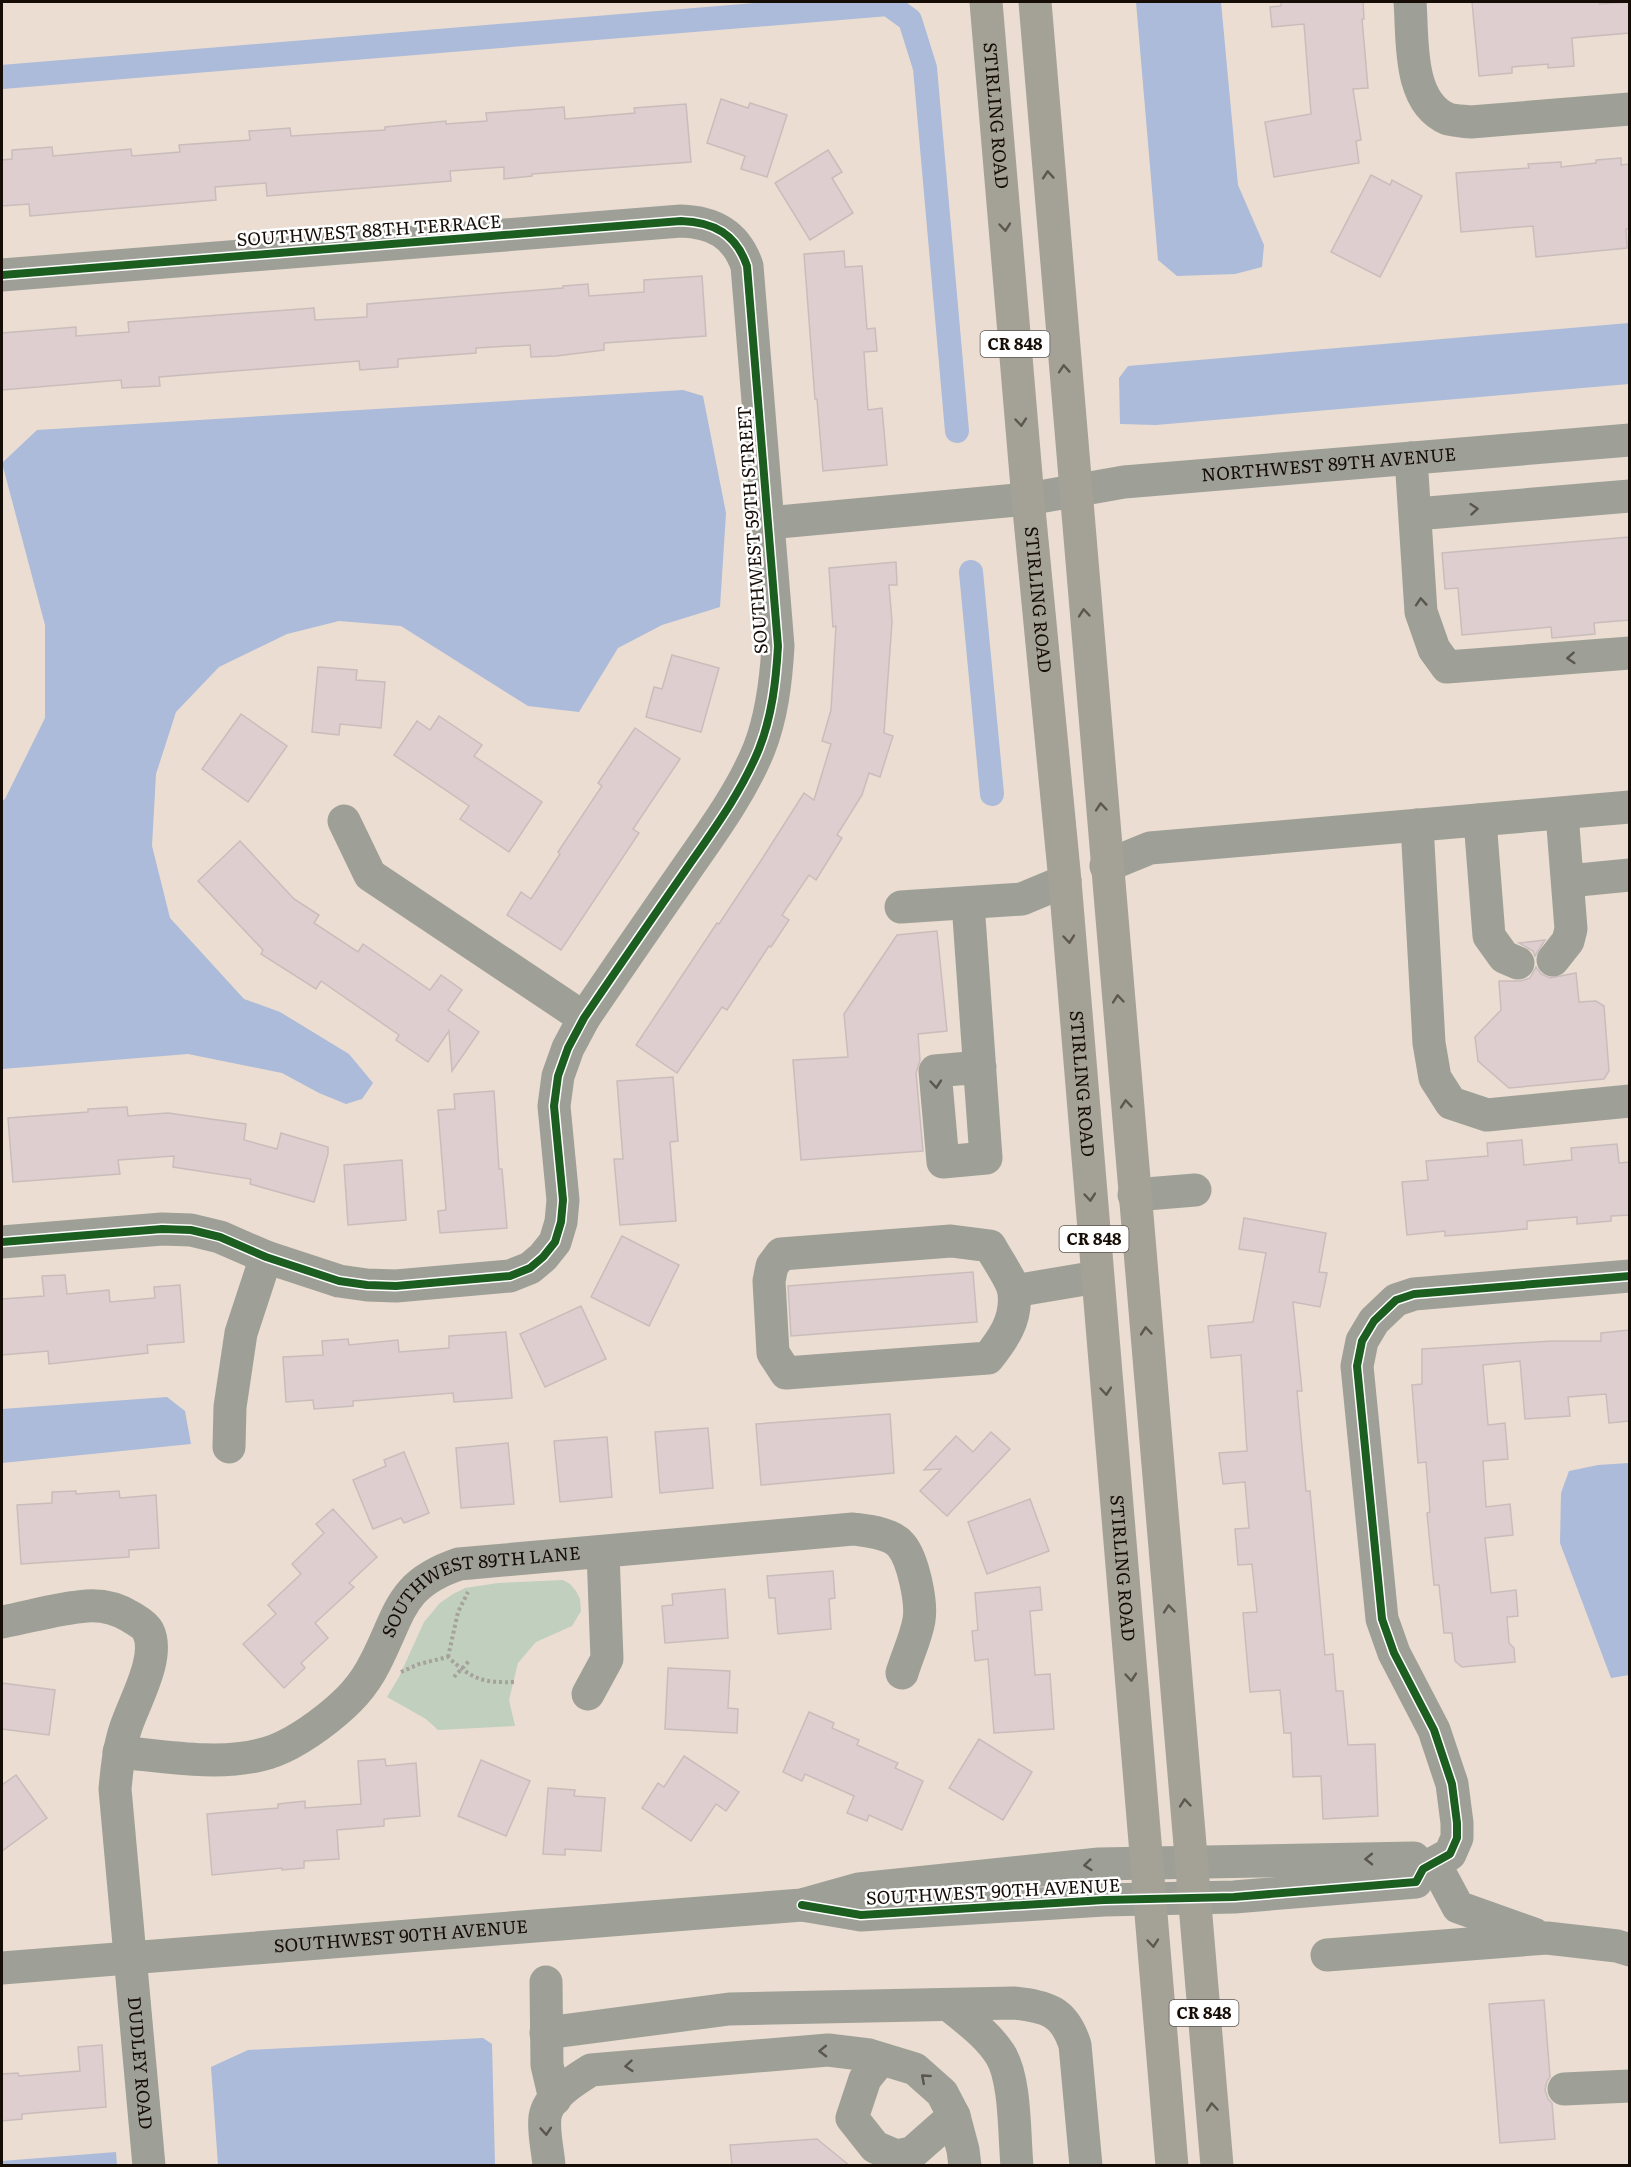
<svg xmlns="http://www.w3.org/2000/svg" width="1631" height="2167" viewBox="0 0 1631 2167" font-family="Literata,serif">
<style>
.green{fill:#c1cfbe}
.water{fill:#abbbd9}
.lines{fill:none;stroke-linecap:round;stroke-linejoin:round}
.canal{stroke:#abbbd9;stroke-width:24}
.building{fill:#dfcecf;stroke:#c9bdbb;stroke-width:1.5}
.path{stroke:#a5a29b;stroke-width:4;stroke-dasharray:3 3;stroke-linecap:butt}
.minor{stroke:#9ea097;stroke-width:33}
.major{stroke:#a4a197;stroke-width:33}
.cycleway-casing{stroke:#fff;stroke-width:11}
.cycleway{stroke:#1b5e20;stroke-width:8}
.oneway{stroke:#5d574e}
.oneway2{stroke:#5a564e}
.labels{text-anchor:middle;stroke-width:5;stroke-linejoin:round;paint-order:stroke}
.shield{fill:#fff;stroke:#5c5651;stroke-width:1.5}
.shield-label{font-size:16px;font-weight:bold;fill:#160d06}
.street-label{font-size:18px;fill:#160d06;stroke:#fff}
</style>
<rect width="100%" height="100%" fill="#ebddd1"/>
<path class="green" d="M563,1580l7,4 6,7 4,8 1,12 -9,15 -36,16 -18,21 -9,37 6,26 -77,4 -12,-11 -39,-22 12,-20 25,-55 16,-19 13,-9 12,-6 33,-5z"/>
<g class="water">
<path d="M1136,2h85l17,183 26,60 -2,22 -27,7 -58,2 -19,-16z"/>
<path d="M1629,323v61l-473,41 -36,-1 -1,-46 9,-12z"/>
<path d="M683,390l20,6 23,117 -6,94 -58,18 -44,23 -39,64 -51,-6 -127,-80 -62,-5 -52,13 -68,33 -43,45 -20,62 -4,72 18,72 74,81 36,13 69,42 24,29 -11,16 -16,5 -27,-11 -37,-20 -94,-19 -186,15v-268l3,-2 40,-81v-93l-43,-162 35,-33z"/>
<path d="M167,1397l18,14 6,33 -189,19v-54z"/>
<path d="M1629,1463v212l-18,3 -51,-135 1,-50 8,-22 29,-6z"/>
<path d="M483,2038l9,6 3,121h-277l-7,-98 37,-17z"/>
<path d="M116,2152l1,13h-115v-4z"/>
</g>
<g class="lines">
<g class="canal">
<path d="M2,77l886,-73 22,16 15,48 32,363"/>
<path d="M971,572l21,222"/>
</g>
</g>
<g class="building">
<path d="M1281,2h82l1,17h-2l6,69 -15,1 8,51 -5,1 3,22 -85,14 -9,-55 46,-8 -7,-90 -32,3 -2,-20 11,-1z"/>
<path d="M1472,2h127l1,2 29,-2v31l-57,5 2,28 -26,2v-4l-36,3v6l-33,3z"/>
<path d="M721,99l27,9 2,-5 37,12 -20,62 -26,-8 4,-13 -38,-13z"/>
<path d="M686,104l5,58 -159,12v2l-28,3v-12l-54,4 1,10 -184,15 -1,-13 -51,4 1,13 -186,16 -1,-12 -27,2v-46l10,-1v-9l40,-3 1,9 78,-7 1,7 48,-4 -1,-7 71,-5 -1,-9 41,-3 1,8 94,-6v-3l61,-6v3l41,-3 -1,-8 53,-4 25,-2 1,12 70,-6 -1,-5z"/>
<path d="M828,150l14,22 -10,6 21,35 -43,27 -35,-57z"/>
<path d="M1621,158v7l8,-1v65h-3l1,19 -91,9 -3,-31 -72,6 -5,-59 73,-5 -1,-4 33,-2v5l35,-4v-3z"/>
<path d="M1371,175l19,10 2,-5 30,16 -42,81 -49,-25z"/>
<path d="M844,251l1,16 17,-1 5,63 8,-1 2,23 -13,1 4,58 14,-2 5,57 -64,6 -6,-72h-2l-11,-145z"/>
<path d="M702,276l4,60 -102,7v7l-48,6 -25,1 -1,-12 -54,3v5l-78,6v8l-38,3 -1,-9 -200,16 1,9 -38,2 -1,-8 -119,10v-57l74,-6v9l53,-4 -1,-10 186,-14 1,12 52,-3v-13l196,-16v-2l25,-2 1,12 55,-4v-12z"/>
<path d="M1629,537v83l-35,3 1,11 -43,4 -1,-11 -89,8 -4,-47 -13,1 -3,-36z"/>
<path d="M896,562l1,23h-8l3,37 -8,111 9,3 -13,41 -11,-4 -7,22 -25,40 5,3 -26,42 -7,-5 -27,40 7,5 -18,27 -2,-1 -42,64 -5,-3 -45,66 -41,-28 81,-122 2,1 43,-65 42,-66 10,7 17,-56 -9,-3 9,-31 5,-84 -3,1 -4,-59z"/>
<path d="M672,655l47,13 -18,64 -55,-15 8,-30 8,2z"/>
<path d="M318,667l39,3 -1,10 29,2 -4,46 -41,-4 -1,11 -27,-3z"/>
<path d="M241,714l46,32 -39,56 -46,-33z"/>
<path d="M439,716l43,29 -8,11 68,46 -33,50 -49,-33 9,-13 -75,-51 23,-34 13,9z"/>
<path d="M635,728l45,31 -47,70 6,4 -78,117 -54,-35 14,-23 10,7 29,-45 -2,-2 44,-66 -4,-3z"/>
<path d="M240,841l54,58 25,16 -5,8 44,29 5,-8 67,46 11,-15 21,15 -14,20 31,22 -27,39 -3,-40 -21,31 -32,-22 3,-5 -78,-54 -5,8 -55,-35 2,-4 -65,-69z"/>
<path d="M937,931l10,100 -29,3 2,26 -4,13 7,78 -122,9 -8,-100 55,-3 -4,-43 53,-79z"/>
<path d="M1545,940l-10,16 -2,-5 -14,-8z"/>
<path d="M1536,967l5,7 9,4 26,-5 3,29 17,-1 8,5 5,65 -5,8 -95,9 -31,-27 -3,-24 26,-27 -2,-29h22l9,-3z"/>
<path d="M673,1077l5,64 -8,1 6,79 -56,4 -6,-66h9l-6,-78z"/>
<path d="M494,1091l5,78h3l5,59 -67,5 -2,-22 8,-1 -8,-100 17,-1 -1,-15z"/>
<path d="M127,1107l1,9 40,-3 78,11 -2,16 33,9 4,-16 47,14v7l-14,48 -64,-18 1,-5 -78,-12 1,-11 -56,4 2,14 -107,8 -5,-64 80,-6v-3z"/>
<path d="M1522,1140l2,25 48,-5 -1,-12 46,-4 2,19 10,-1v53l-18,1v5l-34,3v-7l-50,4v8l-32,3 -50,4v-5l-38,4 -5,-53 26,-2 -2,-19 62,-5 -1,-13z"/>
<path d="M402,1160l4,60 -58,5 -4,-60z"/>
<path d="M1244,1218l82,15 -7,39 8,1 -7,34 -27,-5 9,89h-5l9,100h4l15,164 8,-1 3,37h7l5,54 27,-1 3,72 -55,3 -2,-43 -28,1 -2,-44h-7l-4,-43 -30,2 -7,-79 14,-1 -5,-48 -14,1 -3,-36 14,-1 -4,-46 -22,2 -4,-31 28,-2 -6,-96 -30,3 -3,-32 45,-4 13,-69 -27,-4z"/>
<path d="M622,1236l57,29 -30,61 -58,-29z"/>
<path d="M973,1272l4,50 -186,14 -3,-50z"/>
<path d="M65,1275l2,19 42,-4 1,12 45,-4 -1,-11 26,-2 4,57 -37,3 1,8 -99,11 -1,-13 -46,4v-56l42,-3 -2,-20z"/>
<path d="M581,1306l25,53 -61,28 -25,-53z"/>
<path d="M1629,1330v91l-20,2 -3,-29 -38,3 2,19 -45,3 -5,-58 -37,4 5,60 17,-2 3,36 -25,2 3,46 24,-3 3,31 -28,3 6,55 25,-3 2,26 -11,1 2,26 5,5 1,14 -53,5 -7,-6 -3,-28h-8l-5,-48h-5l-7,-72 3,-1 -4,-50 -8,1 -6,-78 10,-1v-35l130,-8h49v-8z"/>
<path d="M506,1332l6,66 -58,4 -1,-9 -100,8v5l-39,3 -1,-9 -27,2 -3,-45 40,-2 -1,-14 26,-2 1,6 49,-5 1,12 50,-4v-12z"/>
<path d="M890,1414l4,59 -133,12 -5,-61z"/>
<path d="M708,1428l5,60 -53,5 -5,-61z"/>
<path d="M991,1432l19,17 -63,67 -27,-25 21,-22 -17,1 32,-34 17,16z"/>
<path d="M607,1437l5,60 -52,5 -6,-61z"/>
<path d="M508,1443l6,61 -53,4 -5,-60z"/>
<path d="M404,1452l25,61 -25,10 -3,-5 -28,11 -20,-49 33,-14 -2,-6z"/>
<path d="M76,1491v3l43,-3 1,7 36,-3 3,53 -30,2v7l-108,7 -4,-59 35,-2v-11z"/>
<path d="M1030,1499l19,52 -62,23 -19,-52z"/>
<path d="M333,1509l44,48 -28,26 5,4 -39,36 13,15 -27,25 4,5 -21,20 -41,-44 33,-30 -8,-9 33,-31 -9,-10 32,-31 -8,-9z"/>
<path d="M833,1571l2,27 -6,1 2,30 -53,5 -3,-36h-6l-2,-22z"/>
<path d="M1040,1587l2,23 -12,1 5,64 15,-1 4,55 -60,4 -6,-74 -13,2 -3,-30 6,-1 -3,-37z"/>
<path d="M725,1589l3,49 -63,5 -3,-37 11,-1 -1,-11z"/>
<path d="M668,1668l62,3 -2,37 10,1 -1,24 -72,-4z"/>
<path d="M2,1683l53,7 -6,45 -47,-6z"/>
<path d="M809,1712l25,11 -2,5 27,12 -2,5 41,18 -3,5 28,13 -21,49 -33,-15 -2,6 -20,-8 7,-17 -49,-22 -3,7 -19,-9z"/>
<path d="M979,1739l53,33 -29,48 -54,-32z"/>
<path d="M684,1756l55,36 -13,19 -10,-7 -25,37 -49,-33 16,-25 6,4z"/>
<path d="M385,1759l1,7 30,-3 4,53 -36,3v7l-47,4 2,29 -35,2v7l-22,2v-2l-70,7 -5,-61 71,-6v-4l27,-3v7l56,-4 -3,-43z"/>
<path d="M481,1760l49,21 -24,55 -48,-20z"/>
<path d="M16,1775l31,43 -45,33v-66z"/>
<path d="M548,1788l27,2 -1,6 31,2 -4,53 -36,-2v6l-22,-1z"/>
<path d="M1544,2000l6,77 -3,4 -2,9 3,9 4,4 3,36 -55,4 -11,-139z"/>
<path d="M102,2045l4,62 -84,7v5l-20,2v-47l16,-1 1,3 61,-5 -2,-24z"/>
<path d="M817,2139l33,27h-118l-2,-21z"/>
</g>
<g class="lines">
<g class="path">
<path d="M448,1657l10,-45 10,-20"/>
<path d="M401,1672l18,-8 29,-7c25,23 35,26 68,25"/>
<path d="M454,1677l15,-16"/>
</g>
<g class="minor">
<path d="M1410,2c3,36 -3,100 38,117 7,2 16,2 23,3l159,-13"/>
<path d="M2,275l679,-54c33,1 55,13 66,45l31,380c-2,35 -6,70 -19,103 -18,44 -47,83 -74,122 -34,49 -68,98 -101,147l-16,30 -10,28 -4,30 9,94 -2,22 -6,20 -12,15 -13,11 -20,8 -114,10 -29,-1 -28,-4 -73,-24 -46,-20 -29,-7 -29,-1 -160,13"/>
<path d="M1411,458l10,154 13,37 13,18 183,-14"/>
<path d="M1416,514l214,-18"/>
<path id="s1" d="M768,523l260,-24 96,-17 506,-42"/>
<path d="M1480,820l9,116 15,21 14,6"/>
<path d="M344,821l26,54 214,143"/>
<path d="M1417,825l12,218 6,35 16,25 36,12 143,-14"/>
<path d="M1106,866l44,-18 480,-41"/>
<path d="M1568,881l62,-6"/>
<path d="M968,903l18,255 -43,4 -8,-91 45,-4"/>
<path d="M901,907l121,-8 43,-18"/>
<path d="M1553,960l15,-19 3,-12 -9,-115"/>
<path d="M1134,1195l61,-5"/>
<path d="M951,1241l39,5c6,12 23,35 24,47 3,27 -11,46 -26,65l-202,15 -13,-20 -4,-72 3,-15 9,-12z"/>
<path d="M1014,1291l83,-14"/>
<path d="M229,1447l1,-40 11,-74 25,-76"/>
<path id="s2" d="M2,1622c27,-5 57,-14 85,-16 15,-1 31,3 44,11 5,3 14,8 17,14 13,26 -14,71 -22,96 -7,20 -9,41 -11,62l34,377"/>
<path d="M588,1694l19,-35 -4,-106"/>
<path id="s3" d="M119,1752c44,4 98,14 141,3 24,-5 49,-22 68,-37 20,-16 35,-31 47,-55 26,-50 24,-79 84,-99l394,-35c15,2 38,4 48,16 12,14 21,57 18,75 -3,18 -12,36 -17,53"/>
<path d="M1435,1864l23,43 76,27"/>
<path d="M802,1905l59,10 243,-15 130,-3 182,-15 7,-13 27,-15 7,-16v-15l-5,-39 -18,-54 -40,-77 -12,-34 -25,-253 5,-25 12,-20 22,-21 18,-6 216,-18"/>
<path d="M1327,1955l220,-17 70,8 13,4"/>
<path id="s4" d="M2,1968l800,-63 57,-16 240,-25 315,-6 9,11"/>
<path d="M546,1982l1,83 8,34"/>
<path d="M949,2005c18,15 38,29 51,49 16,25 14,81 17,112"/>
<path d="M546,2033l183,-24 285,-6c34,4 50,8 61,42l11,121"/>
<path d="M881,2059l-16,20 -13,39 23,29 21,9 16,-3 42,-37"/>
<path d="M1564,2089l66,-3"/>
<path d="M549,2166c-1,-15 -6,-34 -4,-49 3,-21 30,-37 46,-47l237,-20 41,5 46,14 27,24 12,23 9,34 2,16"/>
</g>
<g class="major">
<path id="s5" d="M986,2l42,497 37,382 107,1285"/>
<path d="M1035,2c56,721 119,1442 182,2164"/>
</g>
<g class="cycleway-casing">
<g id="cycleway">
<path d="M2,275l679,-54c33,1 55,13 66,45l31,380c-2,35 -6,70 -19,103 -18,44 -47,83 -74,122 -34,49 -68,98 -101,147l-16,30 -10,28 -4,30 9,94 -2,22 -6,20 -12,15 -13,11 -20,8 -114,10 -29,-1 -28,-4 -73,-24 -46,-20 -29,-7 -29,-1 -160,13"/>
<path d="M802,1905l59,10 243,-15 130,-3 182,-15 7,-13 27,-15 7,-16v-15l-5,-39 -18,-54 -40,-77 -12,-34 -25,-253 5,-25 12,-20 22,-21 18,-6 216,-18"/>
</g>
</g>
<use href="#cycleway" class="cycleway"/>
</g>
<defs><path id="oneway-chevron" d="M-2-3.5L2.5 0L-2 3.5" fill="none" stroke-width="1.6" stroke-linecap="round" stroke-linejoin="round" transform="scale(1.5)"/></defs>
<g class="oneway">
<use href="#oneway-chevron" transform="translate(1048 175) rotate(-94)"/>
<use href="#oneway-chevron" transform="translate(1005 227) rotate(85)"/>
<use href="#oneway-chevron" transform="translate(1064 369) rotate(-94)"/>
<use href="#oneway-chevron" transform="translate(1021 422) rotate(85)"/>
<use href="#oneway-chevron" transform="translate(1084 613) rotate(-95)"/>
<use href="#oneway-chevron" transform="translate(1101 807) rotate(-95)"/>
<use href="#oneway-chevron" transform="translate(1069 939) rotate(85)"/>
<use href="#oneway-chevron" transform="translate(1118 999) rotate(-95)"/>
<use href="#oneway-chevron" transform="translate(1126 1104) rotate(-95)"/>
<use href="#oneway-chevron" transform="translate(1090 1197) rotate(85)"/>
<use href="#oneway-chevron" transform="translate(1146 1331) rotate(-95)"/>
<use href="#oneway-chevron" transform="translate(1106 1391) rotate(85)"/>
<use href="#oneway-chevron" transform="translate(1169 1609) rotate(-95)"/>
<use href="#oneway-chevron" transform="translate(1131 1677) rotate(85)"/>
<use href="#oneway-chevron" transform="translate(1185 1803) rotate(-95)"/>
<use href="#oneway-chevron" transform="translate(1153 1943) rotate(85)"/>
<use href="#oneway-chevron" transform="translate(1212 2107) rotate(-95)"/>
</g>
<g class="oneway2">
<use href="#oneway-chevron" transform="translate(1474 509) rotate(-5)"/>
<use href="#oneway-chevron" transform="translate(1421 602) rotate(-94)"/>
<use href="#oneway-chevron" transform="translate(1571 658) rotate(176)"/>
<use href="#oneway-chevron" transform="translate(936 1084) rotate(85)"/>
<use href="#oneway-chevron" transform="translate(1369 1859) rotate(179)"/>
<use href="#oneway-chevron" transform="translate(1088 1865) rotate(174)"/>
<use href="#oneway-chevron" transform="translate(823 2051) rotate(179)"/>
<use href="#oneway-chevron" transform="translate(629 2066) rotate(175)"/>
<use href="#oneway-chevron" transform="translate(925 2078) rotate(-139)"/>
<use href="#oneway-chevron" transform="translate(546 2131) rotate(86)"/>
</g>
<g class="labels">
<g class="shield">
<rect x="980.5" y="331" width="69" height="26" rx="4.5"/>
<rect x="1059.5" y="1226" width="69" height="26" rx="4.5"/>
<rect x="1169.5" y="2000" width="69" height="26" rx="4.5"/>
</g>
<g class="shield-label">
<text x="1015" y="350">CR 848</text>
<text x="1094" y="1245">CR 848</text>
<text x="1204" y="2019">CR 848</text>
</g>
<g class="street-label">
<text dy="6" stroke="none"><textPath href="#s5" startOffset="114">STIRLING ROAD</textPath></text>
<text transform="translate(369 231) rotate(-4)" y="6">SOUTHWEST 88TH TERRACE</text>
<text dy="6" stroke="none"><textPath href="#s1" startOffset="564">NORTHWEST 89TH AVENUE</textPath></text>
<text transform="translate(753 530) rotate(-94)" y="6">SOUTHWEST 59TH STREET</text>
<text dy="6" stroke="none"><textPath href="#s5" startOffset="600">STIRLING ROAD</textPath></text>
<text dy="6" stroke="none"><textPath href="#s5" startOffset="1086">STIRLING ROAD</textPath></text>
<text dy="6" stroke="none"><textPath href="#s5" startOffset="1572">STIRLING ROAD</textPath></text>
<text dy="6" stroke="none"><textPath href="#s3" startOffset="436">SOUTHWEST 89TH LANE</textPath></text>
<text transform="translate(993 1892) rotate(-3)" y="6">SOUTHWEST 90TH AVENUE</text>
<text dy="6" stroke="none"><textPath href="#s4" startOffset="400">SOUTHWEST 90TH AVENUE</textPath></text>
<text dy="6" stroke="none"><textPath href="#s2" startOffset="594">DUDLEY ROAD</textPath></text>
</g>
</g>
<rect width="1631" height="2167" fill="none" stroke="#160d06" stroke-width="6"/>
</svg>
